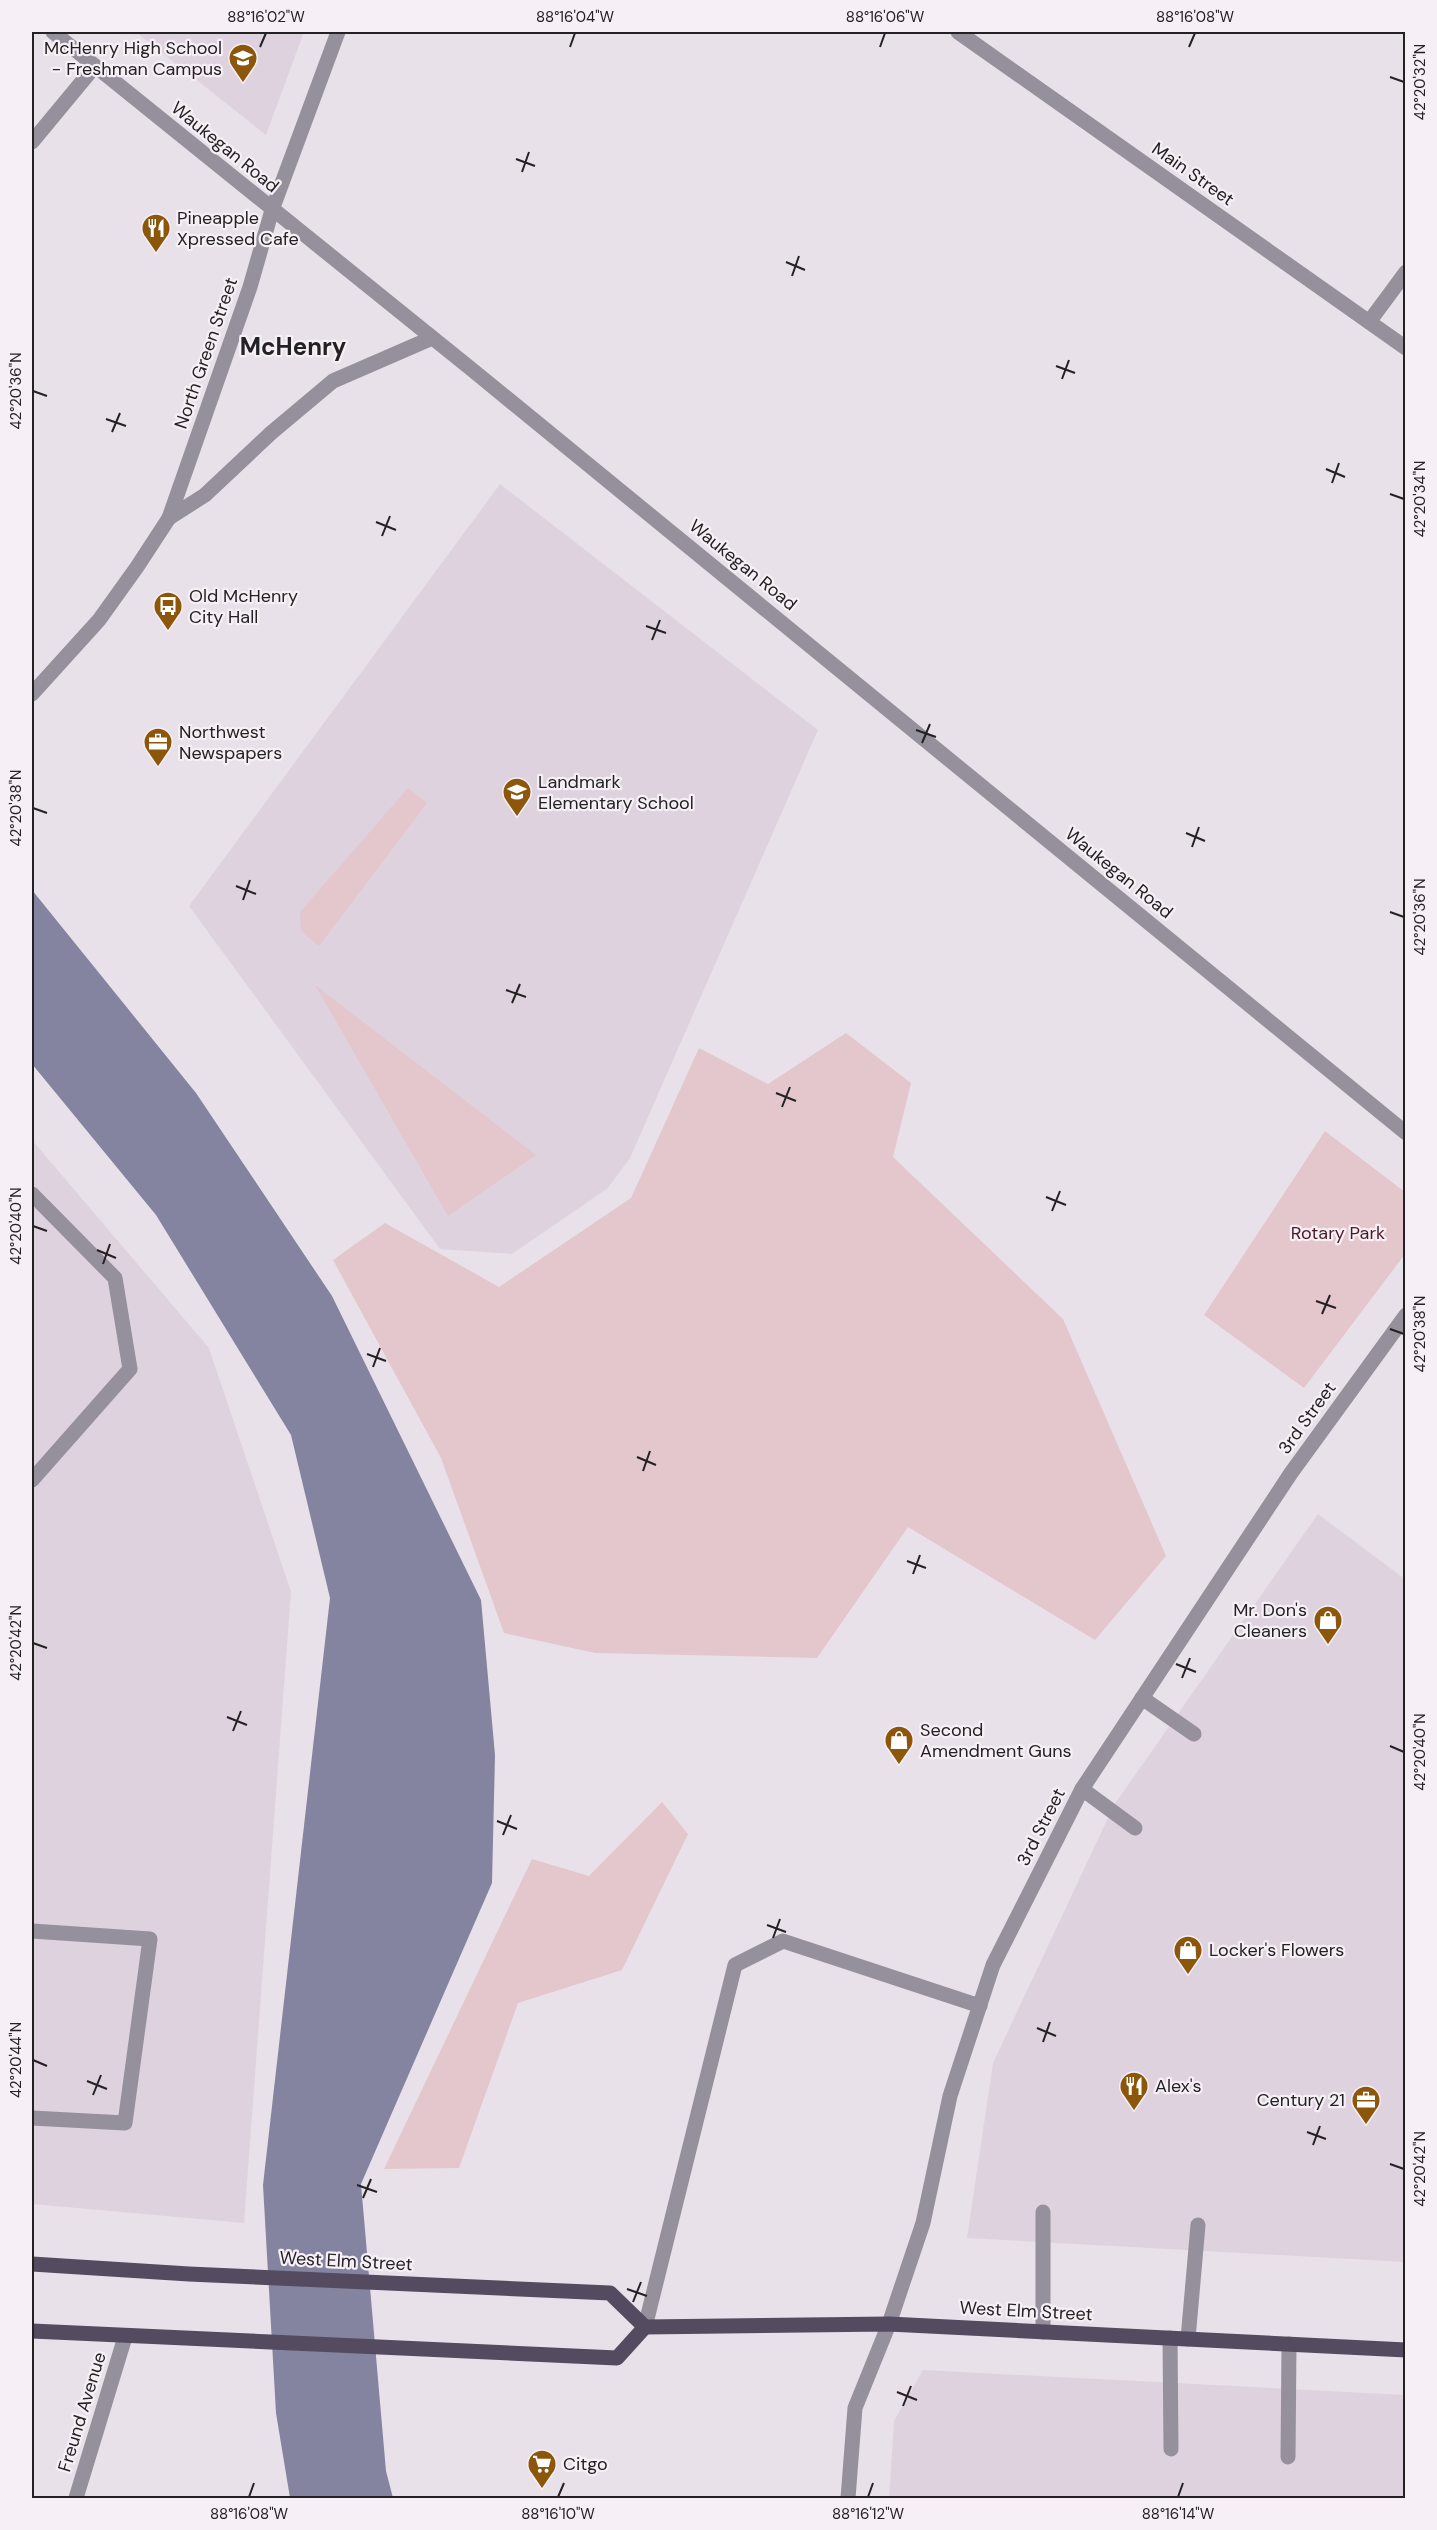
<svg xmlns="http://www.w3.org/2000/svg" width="1437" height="2530" viewBox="0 0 1437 2530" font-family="'DM Sans',sans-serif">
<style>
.built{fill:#ded2de}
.green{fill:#e3c7cc}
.water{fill:#8484a1}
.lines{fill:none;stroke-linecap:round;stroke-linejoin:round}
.minor{stroke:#95909c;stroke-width:15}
.major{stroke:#554b60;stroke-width:15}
.ticks{fill:none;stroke:#242124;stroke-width:2}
.labels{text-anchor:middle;stroke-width:4.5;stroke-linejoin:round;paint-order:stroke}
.poi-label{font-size:18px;fill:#242124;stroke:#f6eff6;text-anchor:start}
.street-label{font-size:18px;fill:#242124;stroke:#f6eff6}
.park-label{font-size:18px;fill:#4a1b27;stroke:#f6eff6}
.district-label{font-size:24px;font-weight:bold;fill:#242124;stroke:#f6eff6}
.neatline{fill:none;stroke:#242124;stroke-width:2}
.ticks-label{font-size:15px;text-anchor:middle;fill:#242124}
</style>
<rect width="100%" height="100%" fill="#e9e1e9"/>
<g class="built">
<path d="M136,32h168l-38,103z"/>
<path d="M500,484l318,246 -188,428 -22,30 -96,66 -72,-5 -251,-343z"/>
<path d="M32,1140l177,208 82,244 -47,631 -212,-19z"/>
<path d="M1318,1514l87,65v683l-438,-24 26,-175 121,-258z"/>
<path d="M923,2370l482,25v103h-516l5,-77z"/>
</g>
<g class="green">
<path d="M408,788l19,15 -108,143 -18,-15 -1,-19z"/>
<path d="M315,985l221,170 -88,61z"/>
<path d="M846,1033l65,50 -18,74 170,162 103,237 -71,84 -187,-113 -91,131 -222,-5 -91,-20 -63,-175 -108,-198 52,-37 114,64 132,-89 68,-150 69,36z"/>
<path d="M1325,1131l80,61v62l-101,134 -100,-73z"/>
<path d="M662,1802l26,32 -66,136 -104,33 -59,165 -75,1 148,-310 57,17z"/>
</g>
<path class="water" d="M32,890l164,203 136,203 149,304 14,155 -3,128 -131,301 25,287 7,27h-103l-14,-85 -13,-228 67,-587 -39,-163 -135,-220 -124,-151z"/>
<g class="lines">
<g class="minor">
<path d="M53,32l417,336 936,765"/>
<path d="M958,32l448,316"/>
<path d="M32,142l63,-76"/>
<path d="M1369,322l37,-50"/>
<path d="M169,518l36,-23 66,-62 62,-52 99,-43"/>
<path d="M32,694l67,-74 38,-53 32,-49 81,-231 22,-77 66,-178"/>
<path d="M32,1194l83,84 15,91 -98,111"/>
<path d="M1142,1698l52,36"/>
<path d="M1082,1789l53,39"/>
<path d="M32,1931l118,8 -25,184 -93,-5"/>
<path d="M645,2327l90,-362 48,-24 197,65"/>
<path d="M1043,2332v-120"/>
<path d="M1170,2338l1,111"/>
<path d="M1188,2339l10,-114"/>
<path d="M1288,2457l1,-113"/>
<path d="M76,2498l49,-161"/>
<path d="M848,2498l7,-90 34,-84 34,-101 27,-127 43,-131 89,-176 209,-316 115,-158"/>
</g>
<g class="major">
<path d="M32,2264l157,10 421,19 35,34 244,-3 517,26"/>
<path d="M32,2331l585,27 28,-31"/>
</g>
</g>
<path class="ticks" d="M260,47l6,-14M570,47l5,-14M880,47l5,-14M1189,47l6,-14M1390,77l14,5M516,159l19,7M522,172l7,-20M786,262l19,8M792,276l7,-20M1056,366l19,7M1062,379l7,-19M33,391l14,5M106,419l20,7M112,432l8,-19M1326,469l19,8M1332,483l7,-20M1390,494l14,5M376,522l20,8M382,536l8,-20M646,626l20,7M652,640l8,-20M916,730l20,7M922,743l8,-19M33,808l14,5M1186,833l19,8M1192,847l7,-20M236,886l20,8M243,900l7,-20M1390,912l14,5M506,990l20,7M512,1003l8,-19M776,1093l20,8M782,1107l8,-20M1046,1197l20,8M1052,1211l8,-20M33,1226l14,5M97,1250l19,8M103,1264l7,-20M1316,1301l20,7M1322,1314l8,-19M1390,1329l14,5M367,1354l19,7M373,1367l7,-19M637,1457l19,8M643,1471l7,-20M907,1561l19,7M913,1574l7,-19M33,1643l14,5M1176,1664l20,8M1182,1678l8,-20M227,1717l20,8M233,1731l8,-20M1390,1746l14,6M497,1821l20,8M503,1835l8,-20M767,1925l19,7M773,1938l7,-19M1037,2028l19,8M1043,2042l7,-20M33,2060l14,6M87,2081l20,8M93,2095l8,-20M1307,2132l19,7M1313,2145l7,-19M1390,2164l14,5M357,2185l20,7M363,2198l8,-19M627,2289l20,7M633,2302l8,-20M897,2392l20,8M903,2406l8,-20M249,2497l5,-14M558,2497l6,-14M868,2497l5,-14M1178,2497l5,-14"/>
<defs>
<g id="school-pin" transform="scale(1.5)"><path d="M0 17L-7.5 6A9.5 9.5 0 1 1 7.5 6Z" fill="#8d570b" stroke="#f6eff6"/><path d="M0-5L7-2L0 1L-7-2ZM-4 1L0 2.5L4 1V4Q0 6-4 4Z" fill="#fff"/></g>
<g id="restaurant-pin" transform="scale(1.5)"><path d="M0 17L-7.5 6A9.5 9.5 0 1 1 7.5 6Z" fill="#8d570b" stroke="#f6eff6"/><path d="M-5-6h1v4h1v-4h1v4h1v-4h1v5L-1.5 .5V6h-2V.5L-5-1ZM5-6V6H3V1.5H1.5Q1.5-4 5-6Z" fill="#fff"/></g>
<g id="bus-pin" transform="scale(1.5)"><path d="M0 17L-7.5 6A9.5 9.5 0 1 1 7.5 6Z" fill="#8d570b" stroke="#f6eff6"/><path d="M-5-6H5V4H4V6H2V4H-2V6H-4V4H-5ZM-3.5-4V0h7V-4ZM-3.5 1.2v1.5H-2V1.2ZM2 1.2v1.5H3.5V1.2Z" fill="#fff"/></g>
<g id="office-pin" transform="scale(1.5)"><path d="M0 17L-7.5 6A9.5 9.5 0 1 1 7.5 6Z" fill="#8d570b" stroke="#f6eff6"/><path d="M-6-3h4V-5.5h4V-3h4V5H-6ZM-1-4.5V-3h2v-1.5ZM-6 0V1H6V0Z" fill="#fff"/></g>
<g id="shop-pin" transform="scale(1.5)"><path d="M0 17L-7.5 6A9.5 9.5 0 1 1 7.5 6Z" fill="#8d570b" stroke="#f6eff6"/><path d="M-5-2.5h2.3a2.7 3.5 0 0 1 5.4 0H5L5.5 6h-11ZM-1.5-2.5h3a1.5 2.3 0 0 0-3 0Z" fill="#fff"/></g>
<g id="supermarket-pin" transform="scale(1.5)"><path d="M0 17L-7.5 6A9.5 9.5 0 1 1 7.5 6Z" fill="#8d570b" stroke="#f6eff6"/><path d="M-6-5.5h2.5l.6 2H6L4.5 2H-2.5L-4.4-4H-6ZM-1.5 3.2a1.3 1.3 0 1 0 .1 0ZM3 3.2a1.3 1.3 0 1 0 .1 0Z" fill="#fff"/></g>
</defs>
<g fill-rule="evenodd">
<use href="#school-pin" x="243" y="58"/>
<use href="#restaurant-pin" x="156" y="228"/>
<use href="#bus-pin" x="168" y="606"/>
<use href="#office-pin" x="158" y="742"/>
<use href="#school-pin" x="517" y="792"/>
<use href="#shop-pin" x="1328" y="1620"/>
<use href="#shop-pin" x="899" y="1740"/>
<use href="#shop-pin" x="1188" y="1950"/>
<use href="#restaurant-pin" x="1134" y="2086"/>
<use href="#office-pin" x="1366" y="2100"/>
<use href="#supermarket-pin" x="542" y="2464"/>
</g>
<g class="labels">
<g class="poi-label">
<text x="222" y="54" text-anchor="end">McHenry High School<tspan x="222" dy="21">- Freshman Campus</tspan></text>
<text x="177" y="224">Pineapple<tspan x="177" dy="21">Xpressed Cafe</tspan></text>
<text x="189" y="602">Old McHenry<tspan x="189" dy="21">City Hall</tspan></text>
<text x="179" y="738">Northwest<tspan x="179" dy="21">Newspapers</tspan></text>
<text x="538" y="788">Landmark<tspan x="538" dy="21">Elementary School</tspan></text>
<text x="1307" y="1616" text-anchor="end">Mr. Don's<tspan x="1307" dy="21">Cleaners</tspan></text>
<text x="920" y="1736">Second<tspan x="920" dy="21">Amendment Guns</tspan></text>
<text x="1209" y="1956">Locker's Flowers</text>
<text x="1155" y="2092">Alex's</text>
<text x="1345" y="2106" text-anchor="end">Century 21</text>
<text x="563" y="2470">Citgo</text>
</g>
<g class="street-label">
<text transform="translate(225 147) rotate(39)" y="6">Waukegan Road</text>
<text transform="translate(1193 174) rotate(35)" y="6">Main Street</text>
<text transform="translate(206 353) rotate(-71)" y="6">North Green Street</text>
<text transform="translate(743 565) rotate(39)" y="6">Waukegan Road</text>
<text transform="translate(1119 873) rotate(39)" y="6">Waukegan Road</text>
<text transform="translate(1307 1418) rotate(-54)" y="6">3rd Street</text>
<text transform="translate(1041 1827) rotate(-63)" y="6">3rd Street</text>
<text transform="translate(346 2261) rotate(3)" y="6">West Elm Street</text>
<text transform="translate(1026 2311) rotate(3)" y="6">West Elm Street</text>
<text transform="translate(82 2412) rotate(-73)" y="6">Freund Avenue</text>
</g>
<g class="park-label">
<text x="1338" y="1239">Rotary Park</text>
</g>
<g class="district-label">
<text x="293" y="355">McHenry</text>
</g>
</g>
<rect width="1437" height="2530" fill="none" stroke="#f6eff6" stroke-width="66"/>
<rect x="33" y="33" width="1371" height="2464" class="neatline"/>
<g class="ticks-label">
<text x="266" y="22">88°16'02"W</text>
<text x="575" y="22">88°16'04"W</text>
<text x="885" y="22">88°16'06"W</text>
<text x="1195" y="22">88°16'08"W</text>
<text transform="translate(1420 82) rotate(-90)" y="5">42°20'32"N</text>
<text transform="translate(16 391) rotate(-90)" y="5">42°20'36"N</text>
<text transform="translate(1420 499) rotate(-90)" y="5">42°20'34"N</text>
<text transform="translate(16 808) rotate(-90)" y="5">42°20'38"N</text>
<text transform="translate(1420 917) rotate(-90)" y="5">42°20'36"N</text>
<text transform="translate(16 1226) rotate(-90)" y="5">42°20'40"N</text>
<text transform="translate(1420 1334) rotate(-90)" y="5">42°20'38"N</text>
<text transform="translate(16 1643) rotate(-90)" y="5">42°20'42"N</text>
<text transform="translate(1420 1752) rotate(-90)" y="5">42°20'40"N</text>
<text transform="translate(16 2060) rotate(-90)" y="5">42°20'44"N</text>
<text transform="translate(1420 2169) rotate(-90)" y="5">42°20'42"N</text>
<text x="249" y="2519">88°16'08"W</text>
<text x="558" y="2519">88°16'10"W</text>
<text x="868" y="2519">88°16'12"W</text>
<text x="1178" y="2519">88°16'14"W</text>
</g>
</svg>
